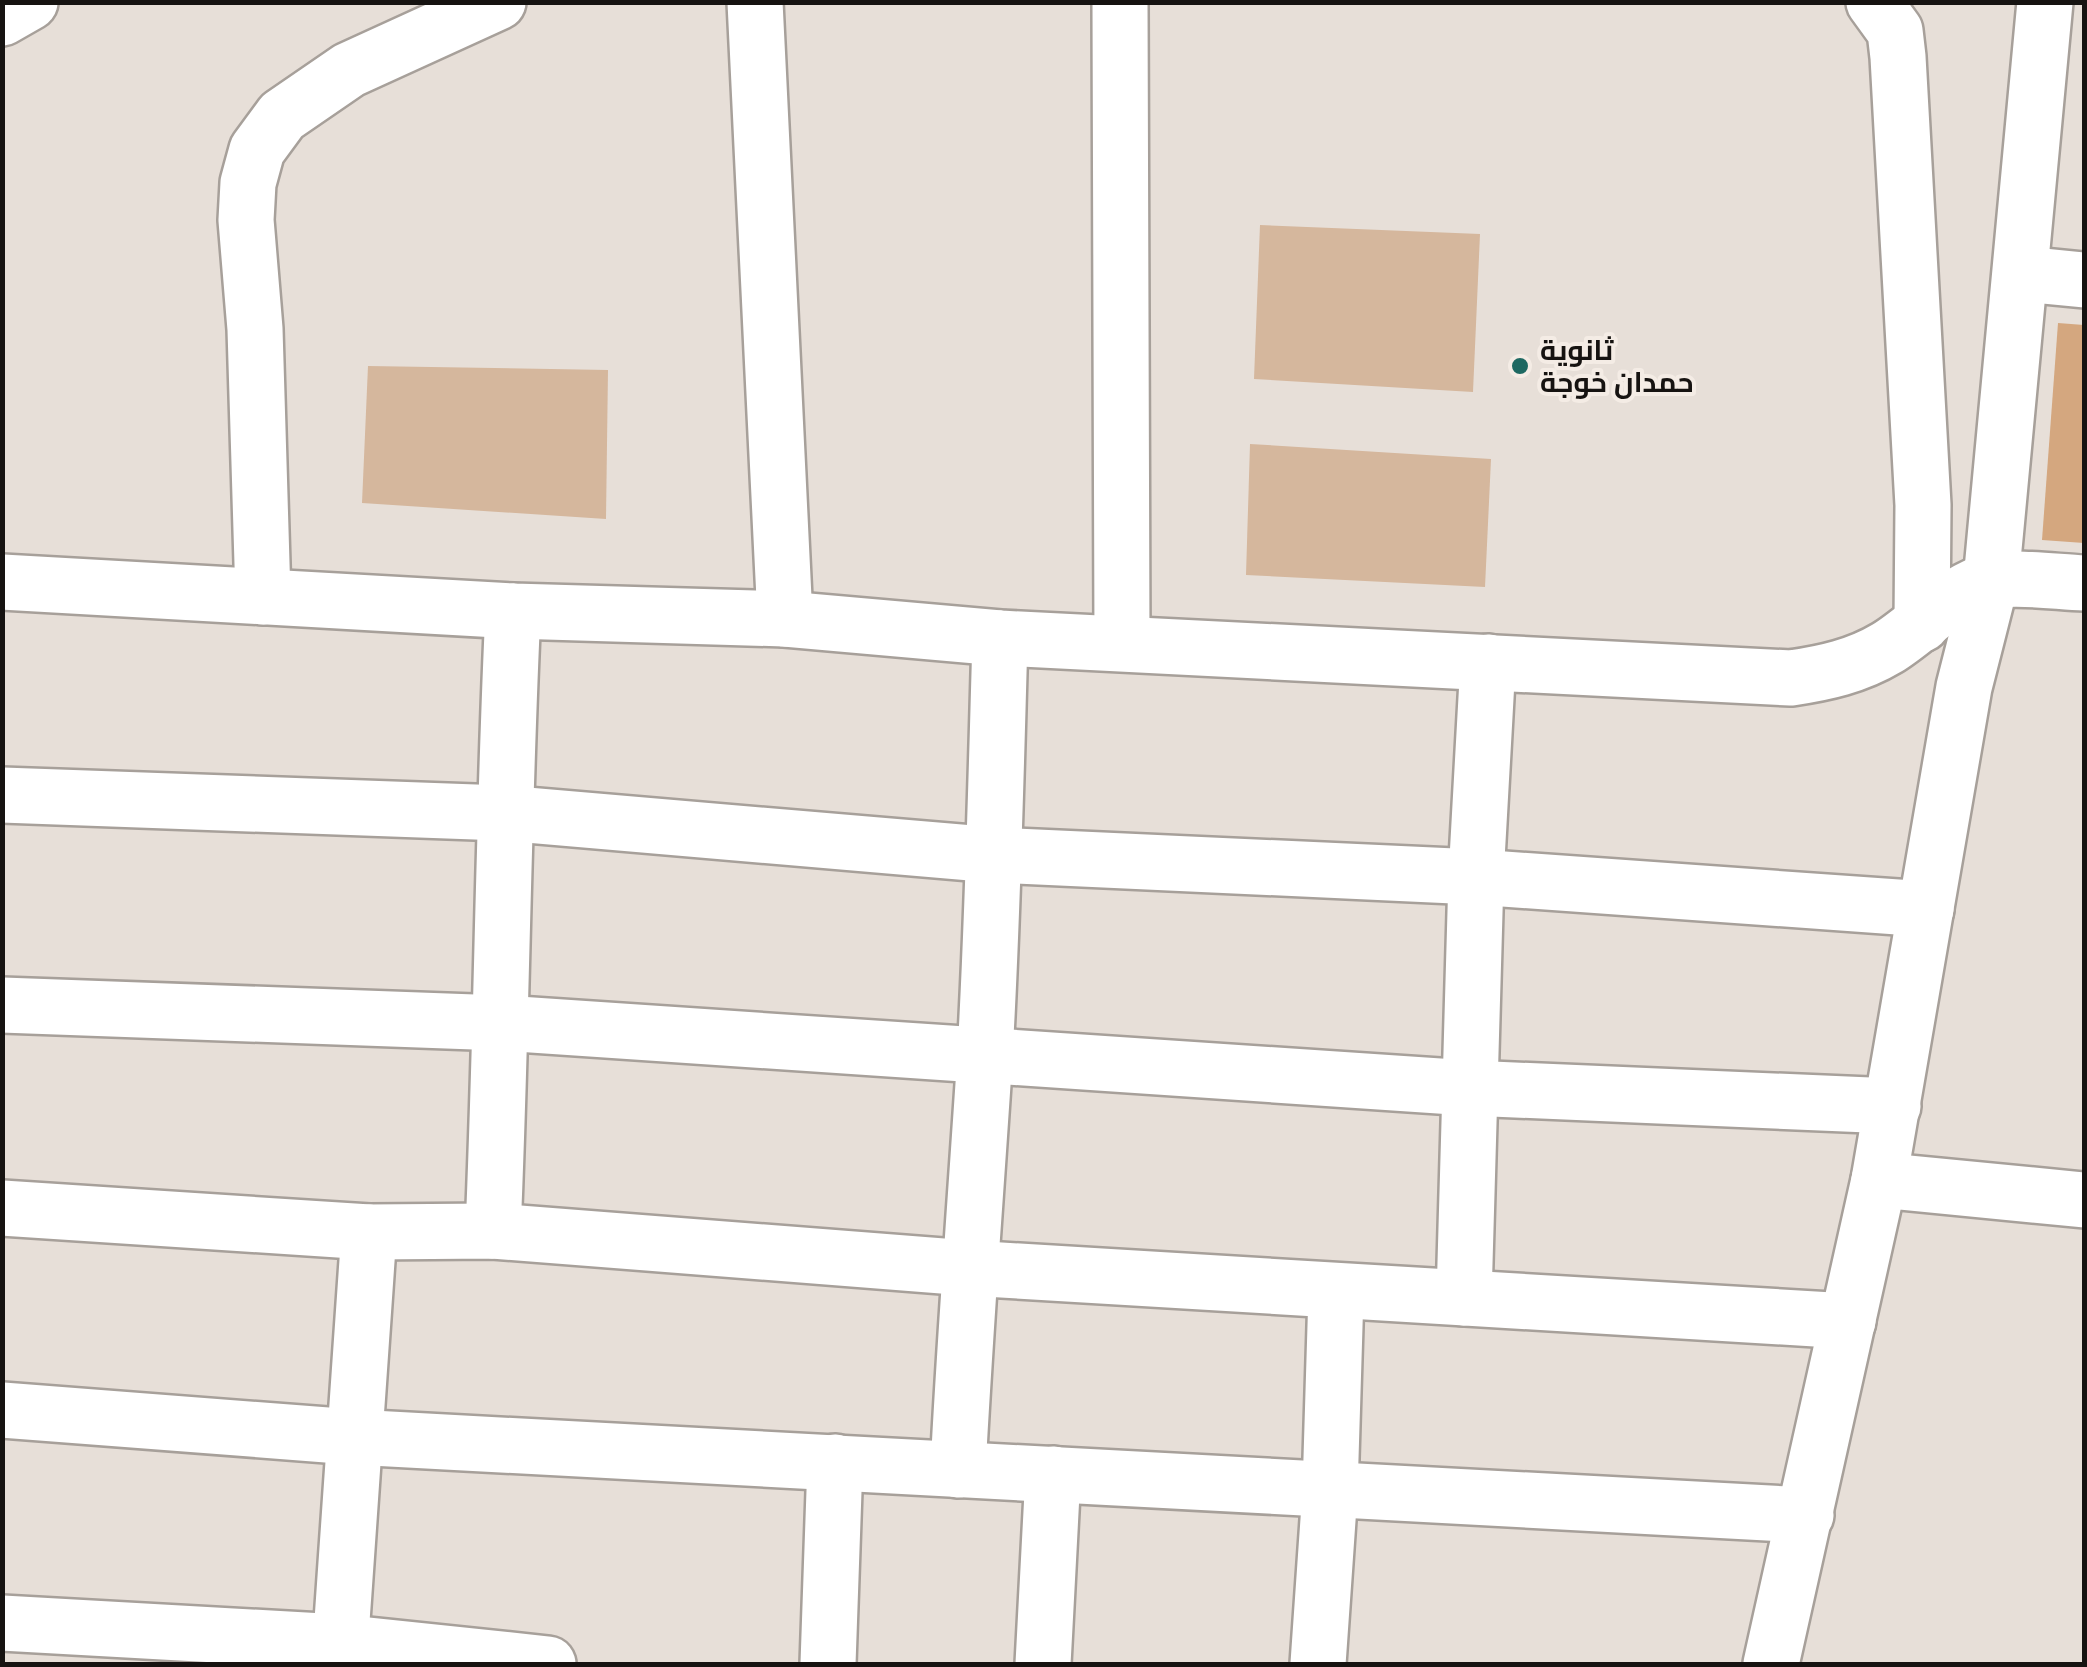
<svg xmlns="http://www.w3.org/2000/svg" width="2087" height="1667" viewBox="0 0 2087 1667" font-family="'PT Sans',Cairo,sans-serif">
<style>
.green{fill:#d5b79d}
.building{fill:#d4a77f}
.lines{fill:none;stroke-linecap:round;stroke-linejoin:round}
.minor-casing{stroke:#a7a09a;stroke-width:60}
.minor{stroke:#fff;stroke-width:55}
.poi-dot{fill:#1d6861;stroke:#f4ece5;stroke-width:4}
.labels{text-anchor:middle;stroke-width:8;stroke-linejoin:round;paint-order:stroke}
.poi-label{font-size:28px;font-weight:bold;fill:#161311;stroke:#f4ece5;text-anchor:start}
</style>
<rect width="100%" height="100%" fill="#e7dfd8"/>
<g class="green">
<path d="M1260,225l220,9 -7,158 -219,-13z"/>
<path d="M368,366l240,4 -2,149 -244,-16z"/>
<path d="M1250,444l241,15 -6,128 -239,-12z"/>
</g>
<path class="building" d="M2058,323l26,2v218l-42,-3z"/>
<g class="lines">
<g class="minor-casing">
<g id="minor">
<path d="M755,2l30,617"/>
<path d="M1120,2l2,640"/>
<path d="M1874,2l21,29 3,26 25,448 -1,119"/>
<path d="M2,18l28,-16"/>
<path d="M2022,274l62,6"/>
<path d="M2,582l511,29 272,8 215,19 791,40c34,-5 66,-12 96,-30 30,-18 70,-61 104,-67 27,-5 66,1 93,2"/>
<path d="M263,597l-8,-268 -9,-109 2,-37 9,-33 25,-34 67,-46 149,-68"/>
<path d="M2,795l501,18 492,42 481,22 450,32"/>
<path d="M2,1005l500,18 967,65 424,18"/>
<path d="M1879,1180l205,20"/>
<path d="M2,1208l367,24 124,-1 475,37 880,53"/>
<path d="M493,1231c9,-207 10,-414 20,-620"/>
<path d="M1464,1298l12,-421 12,-215"/>
<path d="M2,1410l351,27 1453,78"/>
<path d="M958,1470c7,-139 18,-277 27,-416 8,-139 11,-278 15,-416"/>
<path d="M2,1623l338,19 208,22"/>
<path d="M339,1664l30,-432"/>
<path d="M828,1664l7,-202"/>
<path d="M1043,1664l10,-190"/>
<path d="M1318,1664l12,-173 6,-198"/>
<path d="M1771,1664l108,-484 85,-493 27,-106 54,-579"/>
</g>
</g>
<use href="#minor" class="minor"/>
</g>
<circle class="poi-dot" cx="1520" cy="366" r="10"/>
<g class="labels">
<g class="poi-label">
<text x="1540" y="360">ثانوية<tspan x="1540" dy="32">حمدان خوجة</tspan></text>
</g>
</g>
<rect width="2087" height="1667" fill="none" stroke="#161311" stroke-width="10"/>
</svg>
